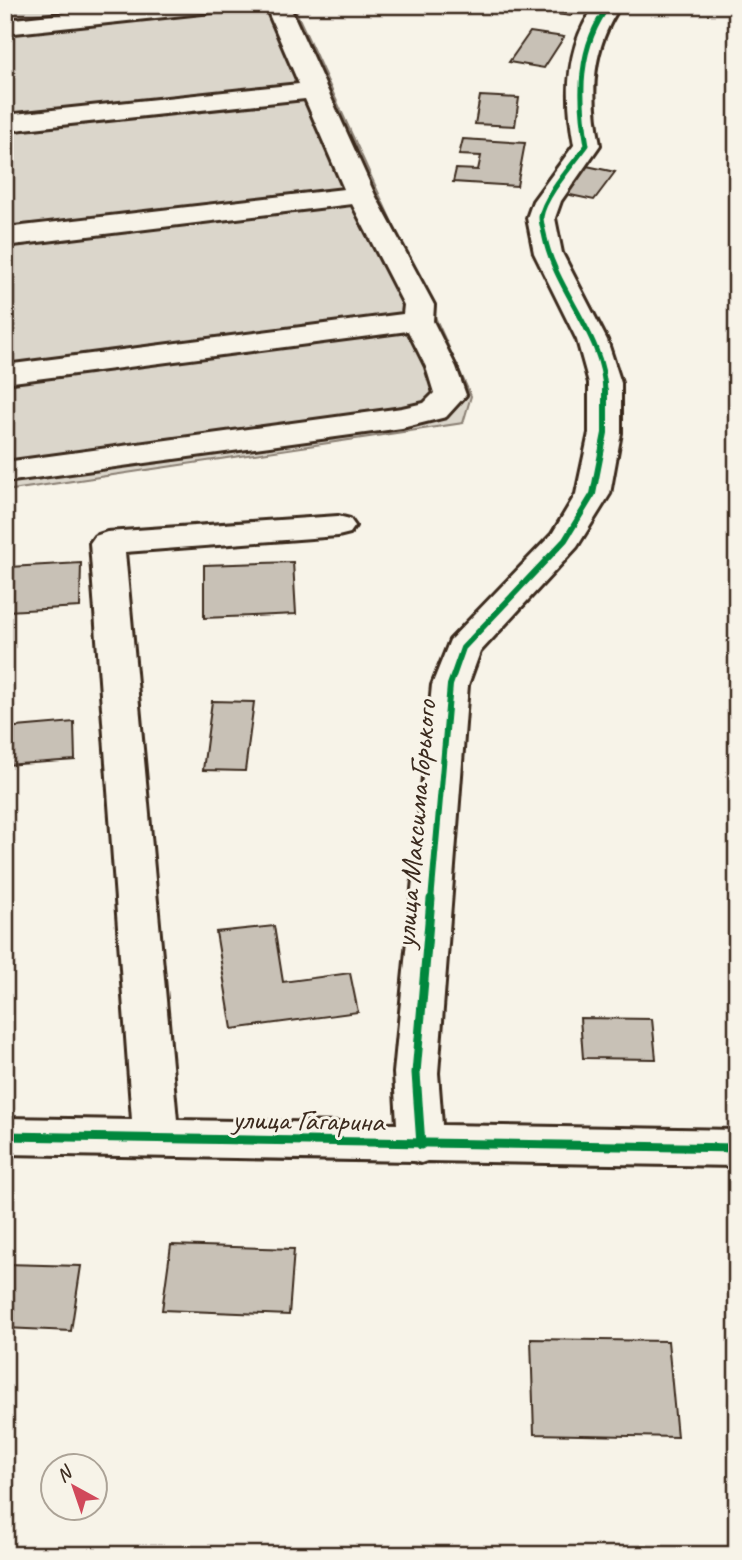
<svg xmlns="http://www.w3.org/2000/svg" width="742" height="1560" viewBox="0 0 742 1560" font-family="Caveat,sans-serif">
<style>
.green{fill:#dbd6cb;stroke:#8b8074;stroke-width:2}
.building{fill:#c8c1b6;stroke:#3b2a1e;stroke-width:2}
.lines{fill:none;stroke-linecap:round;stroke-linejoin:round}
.minor-casing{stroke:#3b2a1e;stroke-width:6}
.minor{fill:#f7f3e8;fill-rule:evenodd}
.cycleway-far2-casing{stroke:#f7f3e8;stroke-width:9}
.cycleway-far1-casing{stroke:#f7f3e8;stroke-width:10}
.cycleway-casing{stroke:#f7f3e8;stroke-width:13}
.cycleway-far2{stroke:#00873e;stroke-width:5}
.cycleway-far1{stroke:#00873e;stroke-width:6}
.cycleway{stroke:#00873e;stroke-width:9}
.labels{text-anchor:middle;stroke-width:6;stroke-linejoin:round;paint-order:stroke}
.street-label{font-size:30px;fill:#3b2a1e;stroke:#f7f3e8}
</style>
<rect width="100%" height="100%" fill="#f7f3e8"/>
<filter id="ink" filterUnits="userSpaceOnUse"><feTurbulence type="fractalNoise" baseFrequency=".0143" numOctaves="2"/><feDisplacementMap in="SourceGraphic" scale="14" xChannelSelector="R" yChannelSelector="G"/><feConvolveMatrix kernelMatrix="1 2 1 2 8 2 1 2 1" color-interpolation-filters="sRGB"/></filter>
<g filter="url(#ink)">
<path class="green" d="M5,5h288l178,391 -8,27 -458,68z"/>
<g class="building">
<path d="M542,5h35l-7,11 -33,-5z"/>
<path d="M530,32l34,5 -20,31 -35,-6z"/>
<path d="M480,96l39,2 -4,28 -40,-2z"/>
<path d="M463,139l62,4 -8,43 -64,-4 3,-13 22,1 3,-14 -22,-1z"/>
<path d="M582,165l33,7 -21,28 -33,-7z"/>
<path d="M293,562l3,52 -92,4v-53z"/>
<path d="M81,563l-1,44 -73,4 2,-44z"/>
<path d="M212,701l42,1 -9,69 -42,-1z"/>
<path d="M74,722l1,38 -70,5v-37z"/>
<path d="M274,926l9,56 67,-9 8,39 -126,17 -16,-97z"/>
<path d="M580,1018l72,1 4,40 -73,-1z"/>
<path d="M171,1245l123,4 -5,66 -127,-5z"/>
<path d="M5,1264l76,2 -10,65 -66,-3z"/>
<path d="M531,1339l137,2 9,96 -143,-3z"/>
</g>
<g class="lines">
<g class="minor-casing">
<g id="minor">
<path d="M141,5h83l-3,5 -9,2 -207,22v-14z"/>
<path d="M265,5h24l86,190 59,110 -1,16 23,46 10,28 -20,22 -44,11 -397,54v-20l397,-54 22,-5 10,-10 -8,-26 -18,-36 -403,52v-18l398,-51 1,-9 -52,-101 -347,42v-18l339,-39 -39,-90 -300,32v-16l294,-31z"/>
<path d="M596,5h25c-30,44 -31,89 -21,140l-39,56 -6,17 7,35 45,87 14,43v50l-11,61 -33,53 -97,105 -12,33 -30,388 4,52 295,5v36l-310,-5 -6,2 -7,-2 -409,-7v-36l127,2 -42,-577 5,-7 12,-4 231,-16 12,3 5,7 -5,7 -12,3 -213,16 52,568 220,4 -3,-51 38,-388 18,-45 102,-106 24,-40 13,-61v-50l-12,-43 -43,-87 -7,-35 6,-17 41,-56c-9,-48 -9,-100 22,-140z"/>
</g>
</g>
<use href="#minor" class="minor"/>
<g class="cycleway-far2-casing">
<path id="cycleway-far2" d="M605,393c0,-57 -49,-101 -60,-155 -1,-6 -4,-14 -4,-21 3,-21 33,-54 46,-72 -9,-49 -9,-99 22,-140"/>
</g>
<g class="cycleway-far1-casing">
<path id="cycleway-far1" d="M431,901l19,-216 13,-37 102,-108 28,-46 12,-61v-42"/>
</g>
<g class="cycleway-casing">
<g id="cycleway">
<path d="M5,1136l732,12"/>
<path d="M421,1145l-5,-72 15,-174"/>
</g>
</g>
<use href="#cycleway-far2" class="cycleway-far2"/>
<use href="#cycleway-far1" class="cycleway-far1"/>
<use href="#cycleway" class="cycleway"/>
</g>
</g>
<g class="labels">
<g class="street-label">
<text transform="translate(415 824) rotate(-85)" y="10">улица Максима Горького</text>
<text transform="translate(308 1120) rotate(1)" y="10">улица Гагарина</text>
</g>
</g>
<rect width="742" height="1560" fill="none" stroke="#f7f3e8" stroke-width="28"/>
<rect x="14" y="14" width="714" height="1532" fill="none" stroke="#3b2a1e" stroke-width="2.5" filter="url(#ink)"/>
<g transform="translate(74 1487) rotate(320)"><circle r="33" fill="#f7f3e8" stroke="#aca397" stroke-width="2"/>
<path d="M0-5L12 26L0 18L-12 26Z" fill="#d1495b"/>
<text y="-10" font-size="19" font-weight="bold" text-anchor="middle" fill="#3b2a1e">N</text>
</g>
</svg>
